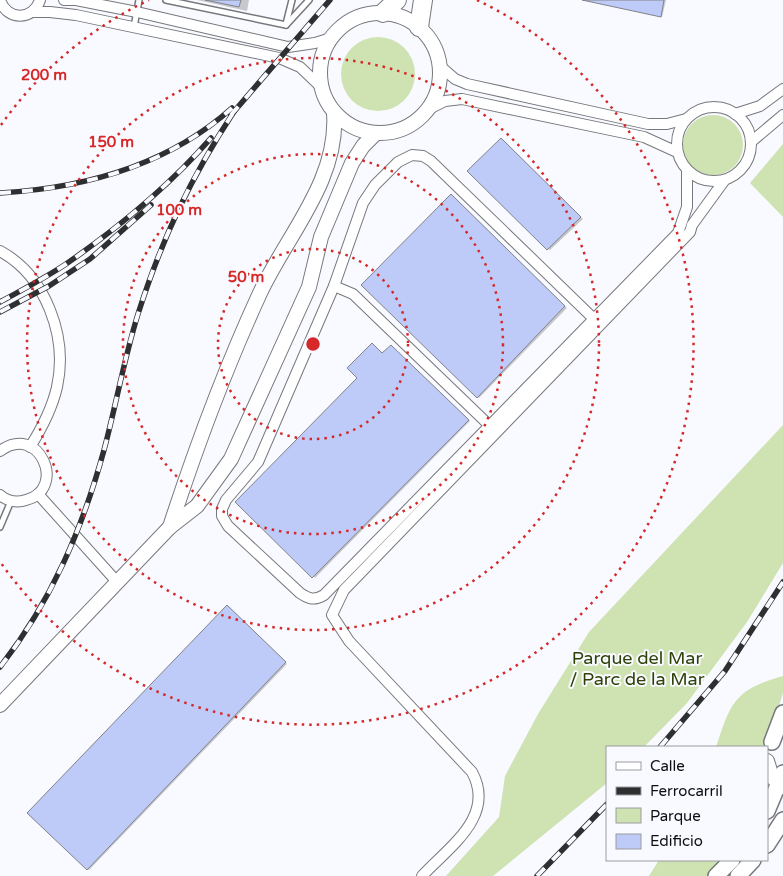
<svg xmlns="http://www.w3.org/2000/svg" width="783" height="876" viewBox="0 0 783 876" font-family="'Varela Round',sans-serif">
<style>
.green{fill:#cfe2b2}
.shadow{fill:#0003}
.building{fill:#becaf7;stroke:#818388}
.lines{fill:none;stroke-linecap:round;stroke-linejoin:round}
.lane-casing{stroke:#76787d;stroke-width:8}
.street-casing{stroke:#76787d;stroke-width:12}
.secondary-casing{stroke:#76787d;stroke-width:16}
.primary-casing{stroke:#76787d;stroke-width:18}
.highway-casing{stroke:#76787d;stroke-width:20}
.lane{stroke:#fff;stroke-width:5}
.street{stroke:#fff;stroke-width:10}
.secondary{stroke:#fff;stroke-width:14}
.primary{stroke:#fff;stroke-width:15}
.highway{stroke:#fff;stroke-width:18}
.rail-casing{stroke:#2e2f31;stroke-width:5.5}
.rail{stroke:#f8faff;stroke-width:4;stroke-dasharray:11;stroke-linecap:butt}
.ring{fill:none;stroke:#d62828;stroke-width:2.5;stroke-dasharray:2.5 5}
.labels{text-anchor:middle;stroke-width:4;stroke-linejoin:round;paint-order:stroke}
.park-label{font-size:18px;fill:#304107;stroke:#f8faff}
.centre{fill:#d62828;stroke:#f8faff;stroke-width:2.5}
.ring-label{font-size:15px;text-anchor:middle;font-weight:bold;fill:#d62828;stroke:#f8faff;stroke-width:4;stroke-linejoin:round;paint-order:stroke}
</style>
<rect width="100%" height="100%" fill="#f8faff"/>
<g class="green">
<circle cx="378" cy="74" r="37"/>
<circle cx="713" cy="145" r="30"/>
<path d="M783,144v73l-33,-34z"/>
<path d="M783,425v138l-36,59 -60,81 -43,44h-37v36l-114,93h-47l53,-59 6,-41 33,-62 51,-82z"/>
<path d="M783,676v17l-10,32 -11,22h-46c15,-46 19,-57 67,-71z"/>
<path d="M659,860h63l-15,16h-58z"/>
</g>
<g class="shadow">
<path d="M197,0h52l-2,11z"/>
<path d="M583,0h83l-4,17z"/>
<path d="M503,140l80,79 -33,31 -2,-1z"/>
<path d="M453,196l114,112 -88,90 -1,-1z"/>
<path d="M393,348l77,73 -155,157 -78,-76 145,-148z"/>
<path d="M228,606l59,58 -198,206 -2,-1z"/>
</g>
<g class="building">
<path d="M205,0h36l-2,7z"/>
<path d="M582,0h82l-3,17z"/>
<path d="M501,138l80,79 -34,33 -80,-79z"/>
<path d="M451,194l114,112 -88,92 -116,-113z"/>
<path d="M372,343l10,10 9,-8 78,75 -157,158 -77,-76 122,-124 -10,-10z"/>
<path d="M227,605l59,57 -199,208 -60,-57z"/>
</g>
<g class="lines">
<g class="lane-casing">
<g id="lane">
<path d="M166,0l120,25"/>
<path d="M286,24l6,-24"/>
<path d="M286,25l23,-25"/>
<path d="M134,27l5,-27"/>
<path d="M0,527l11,-26"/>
</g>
</g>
<g class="street-casing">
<g id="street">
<path d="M0,0c7,21 33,21 40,0"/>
<path d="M64,0h12l61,12 151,35 27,-4 16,-5"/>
<path d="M32,12h18l26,3 203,43 21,9 21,20"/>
<path d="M440,66l15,13 12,5 181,40h19l19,-5"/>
<circle cx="714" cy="144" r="37"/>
<path d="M427,110l18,-9 17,-2 182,38 33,15"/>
<path d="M735,114l25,-8 23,-17"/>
<path d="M751,142l32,-27"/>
<path d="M0,251c46,25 68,86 57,136 -5,22 -15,41 -27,60"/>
<path d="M334,286l19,8 136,131"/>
<path d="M593,318l-162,-157 -8,-5 -11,-1 -14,7 -23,23 -12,18 -29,83 -76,176 -32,38 -4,9v7l6,10 72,67c9,6 14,8 24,2l354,-362 9,-26v-36"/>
<path d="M0,451c39,-29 68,38 26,49 -9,3 -19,1 -26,-5"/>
<path d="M38,494l80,89"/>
<path d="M422,876c28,-30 74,-60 50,-104l-123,-131 -17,-26 12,-25 346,-358 2,-7 32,-44"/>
</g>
</g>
<g class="secondary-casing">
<g id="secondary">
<circle cx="380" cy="73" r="60"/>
<path d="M170,527c26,-80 55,-158 90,-234 27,-58 79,-113 74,-180"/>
<path d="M0,705l170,-178 27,-21 34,-47 78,-172 12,-50 31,-74 11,-17 13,-13"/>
<path d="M767,761l5,16 11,10"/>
</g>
</g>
<g class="primary-casing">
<g id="primary">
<path d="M772,742l11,-29"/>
<path d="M767,811l16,-38"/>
<path d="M767,845l16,-25"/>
<path d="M716,876l16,-16"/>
<path d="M738,876l15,-16"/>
</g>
</g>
<g class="highway-casing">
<g id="highway">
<path d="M383,13l14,-13"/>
<path d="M419,27l4,-27"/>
</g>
</g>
<use href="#lane" class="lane"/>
<use href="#street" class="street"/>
<use href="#secondary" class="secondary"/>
<use href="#primary" class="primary"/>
<use href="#highway" class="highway"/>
<g class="rail-casing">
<g id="rail">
<path d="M231,115l99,-115"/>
<path d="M0,193c85,-5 167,-27 232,-85"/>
<path d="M0,302c22,-12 45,-24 66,-38 52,-36 104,-79 145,-126"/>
<path d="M0,312l49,-26 41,-27 61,-54"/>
<path d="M0,667c51,-65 82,-137 104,-217 12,-45 20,-91 34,-136 25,-78 52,-135 97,-204"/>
<path d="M660,747l65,-76 58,-89"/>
<path d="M537,876l70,-72"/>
</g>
</g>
<use href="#rail" class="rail"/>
</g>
<g class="ring">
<circle cx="313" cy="344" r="95"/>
<circle cx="313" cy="344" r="190"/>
<circle cx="313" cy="344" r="286"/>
<path d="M1 125A381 381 0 0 1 149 0M477 0A381 381 0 1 1 1 563"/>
</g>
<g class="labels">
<g class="park-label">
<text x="637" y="664">Parque del Mar<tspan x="637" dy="21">/ Parc de la Mar</tspan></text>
</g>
</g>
<circle cx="313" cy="344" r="8" class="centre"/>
<g class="ring-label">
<text x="44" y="80">200 m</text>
<text x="111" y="147">150 m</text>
<text x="179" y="215">100 m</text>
<text x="246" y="282">50 m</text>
</g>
<rect x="606" y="746" width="162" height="115" fill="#f8faff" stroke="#9a9c9f"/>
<rect x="616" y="762" width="25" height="8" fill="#ffffff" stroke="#9a9c9f"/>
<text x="650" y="771" font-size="15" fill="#0d0e10">Calle</text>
<rect x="616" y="787" width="25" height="8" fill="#2e2f31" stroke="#9a9c9f"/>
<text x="650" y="796" font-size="15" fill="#0d0e10">Ferrocarril</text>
<rect x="616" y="808" width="25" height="15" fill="#cfe2b2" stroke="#9a9c9f"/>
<text x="650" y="821" font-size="15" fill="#0d0e10">Parque</text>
<rect x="616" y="834" width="25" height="15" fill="#becaf7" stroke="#9a9c9f"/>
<text x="650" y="846" font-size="15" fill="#0d0e10">Edificio</text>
</svg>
